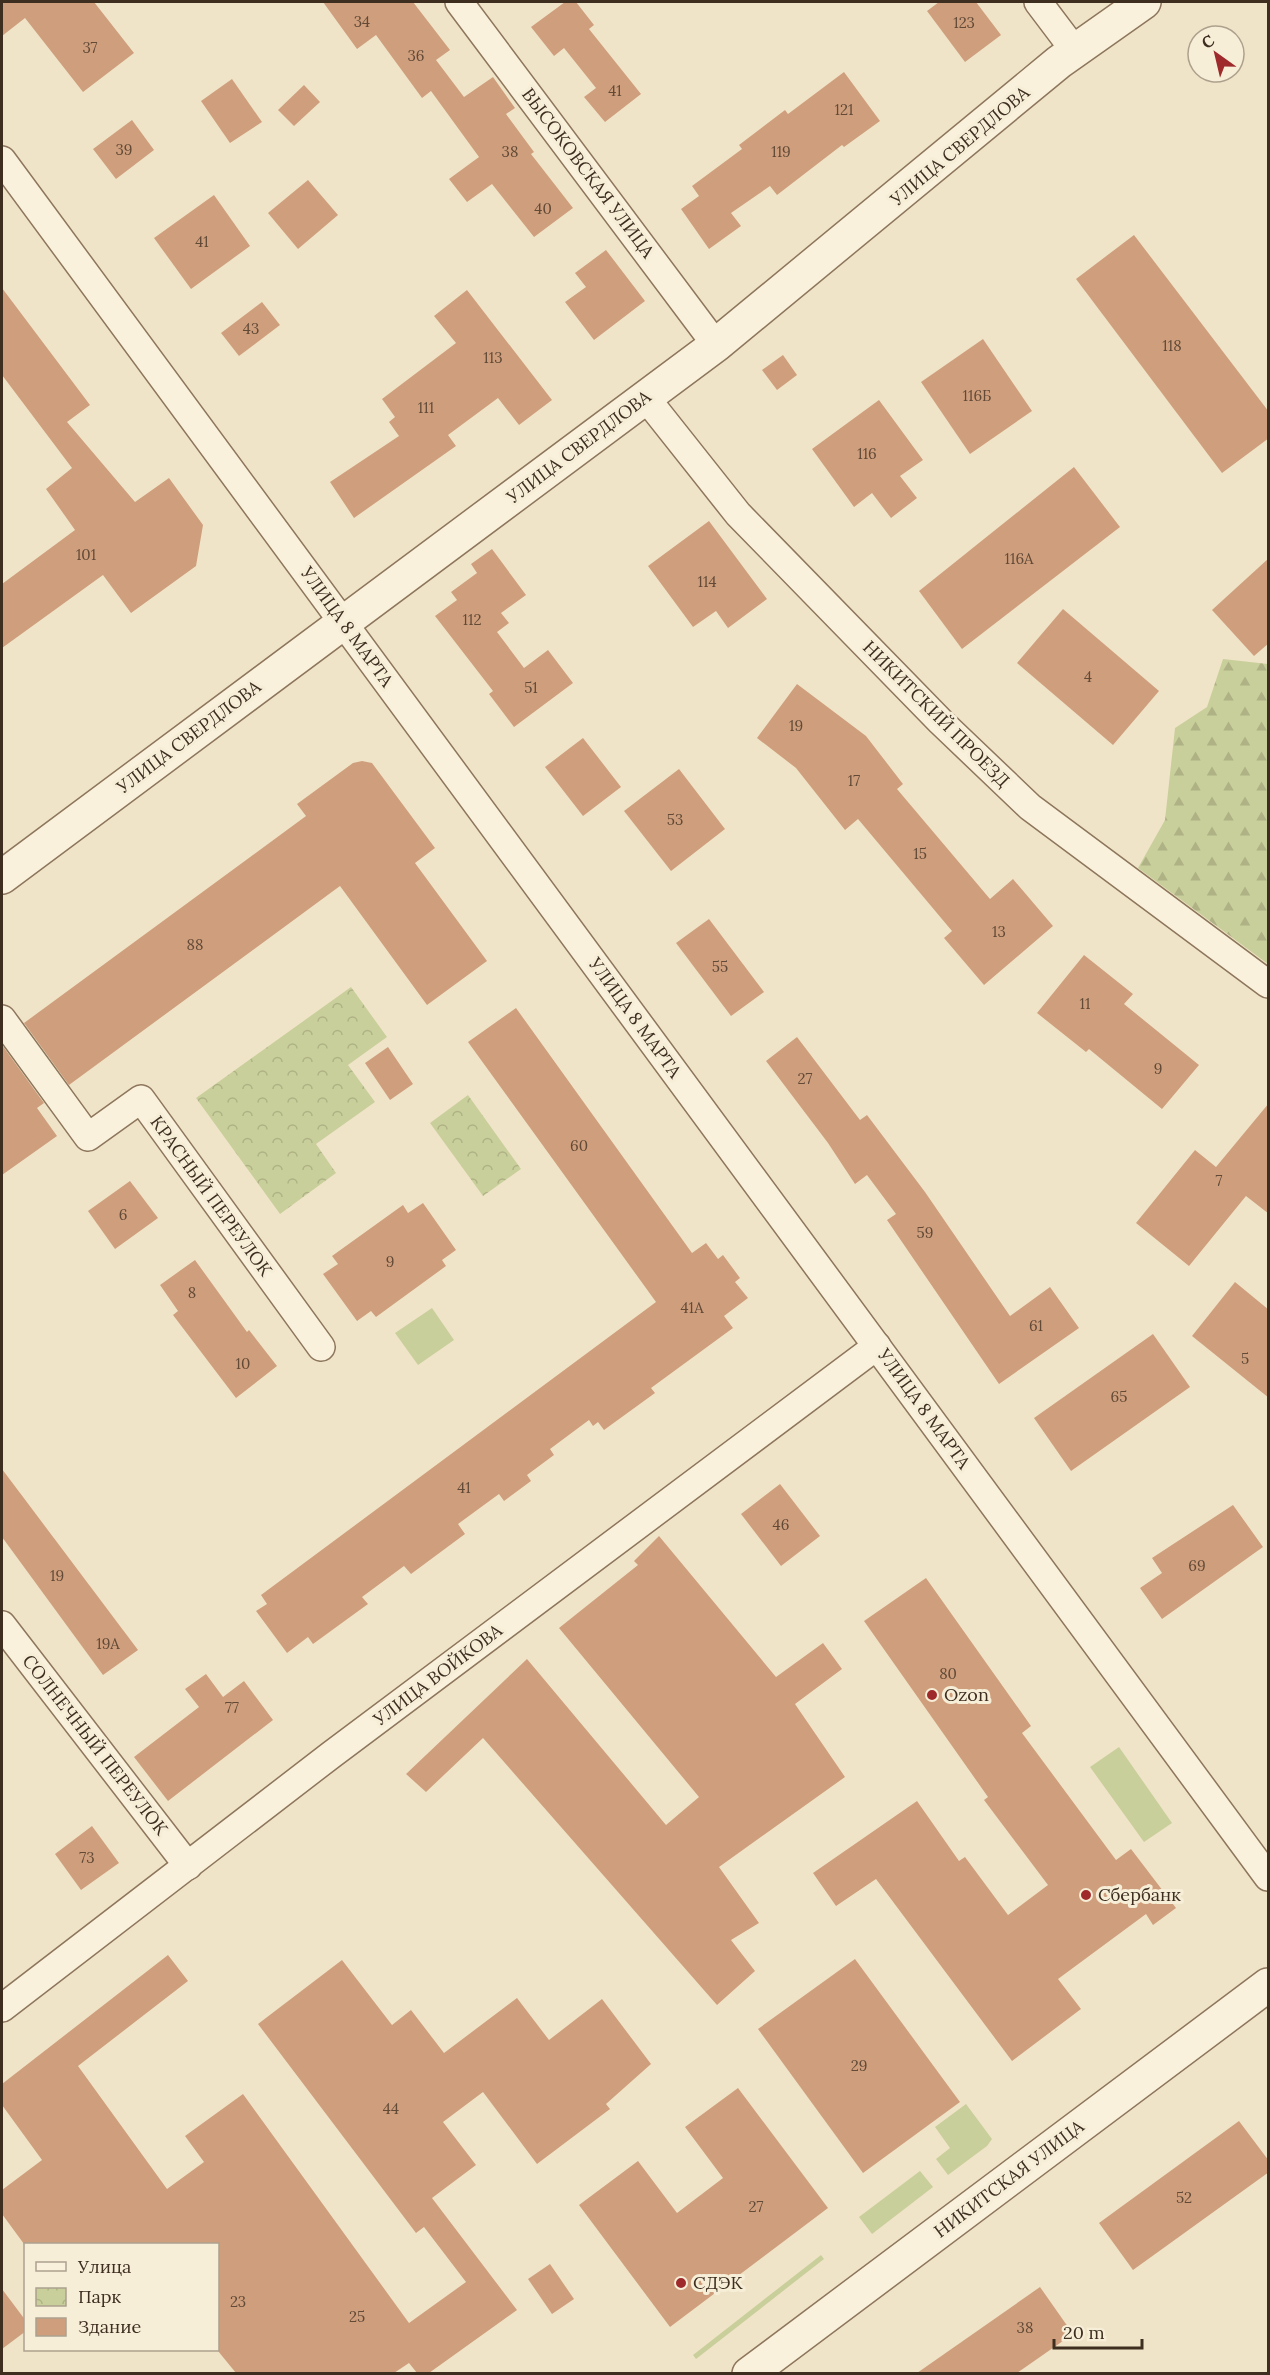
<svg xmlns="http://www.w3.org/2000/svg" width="1270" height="2375" viewBox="0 0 1270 2375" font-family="Lora,serif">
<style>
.green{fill:#c9cf9b}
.forest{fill:url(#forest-firs)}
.park{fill:url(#park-crowns)}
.building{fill:#cf9f7d}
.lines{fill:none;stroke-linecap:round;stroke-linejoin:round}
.minor-casing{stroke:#8d765c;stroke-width:30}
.tertiary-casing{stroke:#8d765c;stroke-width:36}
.minor{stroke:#faf1dc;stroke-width:27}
.tertiary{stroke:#faf1dc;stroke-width:33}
.poi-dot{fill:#9e2a2b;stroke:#f7eed8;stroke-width:2}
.labels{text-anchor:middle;stroke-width:6;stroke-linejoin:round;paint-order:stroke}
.number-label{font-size:15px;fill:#624a37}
.street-label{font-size:18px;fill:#3d2e20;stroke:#f7eed8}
.poi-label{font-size:18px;fill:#3d2e20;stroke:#f7eed8;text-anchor:start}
</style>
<defs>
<pattern id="forest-firs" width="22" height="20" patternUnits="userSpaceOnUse" patternTransform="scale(1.5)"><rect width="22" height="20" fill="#c9cf9b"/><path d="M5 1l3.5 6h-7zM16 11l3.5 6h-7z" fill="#aeb285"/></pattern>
<pattern id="park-crowns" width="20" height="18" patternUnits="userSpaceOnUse" patternTransform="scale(1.5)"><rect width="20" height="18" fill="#c9cf9b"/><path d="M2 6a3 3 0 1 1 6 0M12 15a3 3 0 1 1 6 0" fill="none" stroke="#aeb285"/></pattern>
</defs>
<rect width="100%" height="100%" fill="#f0e4c8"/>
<g class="green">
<path d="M432,1308l22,32 -36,25 -23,-32z"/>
<path d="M1119,1747l53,76 -28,19 -54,-75z"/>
<path d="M966,2104l26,35 -5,7 -39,29 -12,-16 14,-11 -15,-21z"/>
<path d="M920,2171l13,16 -61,47 -13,-17z"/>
<path d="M821,2255l3,4 -128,100 -3,-4z"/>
</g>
<path class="forest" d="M1223,659l45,5v300l-130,-96 27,-48 10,-92 32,-21z"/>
<g class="park">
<path d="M351,987l36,50 -39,28 27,37 -59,42 20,29 -56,41 -84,-116z"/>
<path d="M468,1095l53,74 -38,27 -53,-73z"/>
</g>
<g class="building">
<path d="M2,2h92l40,51 -51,39 -58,-74 -23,18z"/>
<path d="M323,2h90l37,48 -14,10 28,37 29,-20 22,31 -9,6 28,38 -3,2 42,54 -39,29 -42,-53 -25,18 -18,-23 30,-22 -48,-66 -9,7 -46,-63 -19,14z"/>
<path d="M565,2h11l18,23 -5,4 52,65 -36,28 -21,-25 12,-9 -32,-40 -10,8 -23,-29z"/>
<path d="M939,2h37l25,33 -36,27 -38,-51z"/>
<path d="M844,72l36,49 -36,26 -2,-2 -65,50 -7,-9 -39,27 10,13 -32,23 -28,-40 18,-13 -7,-10 50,-37 -3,-4 46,-35 3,4z"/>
<path d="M232,79l30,43 -32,21 -29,-42z"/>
<path d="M304,85l16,17 -26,24 -16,-16z"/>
<path d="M132,120l22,30 -38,29 -23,-30z"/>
<path d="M308,180l30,35 -40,34 -30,-36z"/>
<path d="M214,195l36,51 -59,43 -37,-51z"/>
<path d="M1134,235l135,177v26l-47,35 -146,-194z"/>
<path d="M606,250l39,51 -51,39 -29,-38 21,-15 -11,-14z"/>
<path d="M2,288l88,117 -23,17 68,80 34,-24 34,47 -7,41 -65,47 -28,-38 -101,73v-64l73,-54 -29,-41 26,-21 -70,-93z"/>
<path d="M467,290l85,110 -33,25 -21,-27 -50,37 8,11 -102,72 -24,-36 69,-46 -10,-14 6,-5 -13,-18 74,-56 -22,-27z"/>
<path d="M262,302l18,23 -41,31 -18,-23z"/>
<path d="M983,339l49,72 -62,43 -49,-72z"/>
<path d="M783,355l14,20 -20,15 -15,-20z"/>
<path d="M879,400l44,60 -23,16 17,22 -26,20 -19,-25 -18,14 -42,-58z"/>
<path d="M1074,467l46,60 -158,122 -43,-58z"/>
<path d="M709,521l58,78 -39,29 -12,-17 -23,16 -45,-61z"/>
<path d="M492,549l34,46 -25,18 8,10 -12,9 27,36 24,-18 25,33 -59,44 -25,-33 4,-3 -58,-75 22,-16 -6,-8 26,-19 -6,-9z"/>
<path d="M1269,558v85l-15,13 -42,-46z"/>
<path d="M1063,609l96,82 -46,54 -96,-82z"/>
<path d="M797,684l69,52 37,48 -6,5 93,110 23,-20 40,47 -69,59 -40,-47 8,-7 -94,-112 -13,11 -49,-62 -39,-30z"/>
<path d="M583,738l38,49 -38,29 -38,-49z"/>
<path d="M362,761l10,2 63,85 -20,15 72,98 -60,44 -87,-119 -271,199 -45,-62 282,-207 -9,-12 56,-41z"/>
<path d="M679,769l46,60 -54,42 -47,-60z"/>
<path d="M709,919l55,73 -33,24 -55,-73z"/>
<path d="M1084,955l49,39 -9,10 75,61 -37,44 -73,-60 -3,3 -49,-39z"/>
<path d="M516,1008l176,245 14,-10 12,16 5,-4 17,23 -5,4 13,16 -24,18 9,12 -82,60 4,5 -51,37 -6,-8 -5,4 -4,-6 -39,29 4,6 -27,20 4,6 -27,20 -5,-7 -41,30 7,10 -54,40 -7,-8 -42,31 6,7 -55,40 -5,-7 -21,16 -31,-42 11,-7 -6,-9 395,-293 -188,-260z"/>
<path d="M797,1037l63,83 7,-5 58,77 85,124 40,-29 29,41 -80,56 -112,-164 9,-6 -29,-39 -12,9 -27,-41 -62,-82z"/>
<path d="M2,1045l42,58 -7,5 20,28 -55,39z"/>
<path d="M388,1047l25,37 -23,16 -25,-37z"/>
<path d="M1269,1103v111l-23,-18 -57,70 -53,-43 59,-73 21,17z"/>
<path d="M130,1181l28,37 -43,31 -27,-38z"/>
<path d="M423,1203l33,47 -14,10 4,6 -70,51 -5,-6 -14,10 -34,-47 15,-10 -6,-8 71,-51 5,8z"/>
<path d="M195,1260l52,72 2,-2 28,36 -41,32 -63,-83 5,-4 -18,-26z"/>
<path d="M1235,1282l34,28v88l-77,-62z"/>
<path d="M1153,1334l37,53 -119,84 -37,-53z"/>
<path d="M2,1469l136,181 -35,25 -101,-138z"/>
<path d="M780,1484l40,52 -39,30 -40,-52z"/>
<path d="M1233,1505l30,42 -101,72 -22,-31 22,-15 -10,-15z"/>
<path d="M659,1536l117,141 47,-34 19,26 -47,35 50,73 -126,90 40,56 -28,17 24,31 -38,34 -234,-267 -57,54 -20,-18 121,-115 139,166 33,-28 -140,-169 79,-63 -4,-4z"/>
<path d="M926,1578l105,148 -9,7 94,127 15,-11 45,59 -23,17 -7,-11 -88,65 23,30 -69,52 -136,-182 -40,27 -23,-33 104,-72 42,60 6,-4 43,58 40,-30 -64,-85 4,-3 -124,-176z"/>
<path d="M206,1674l17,23 21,-16 29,39 -105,81 -34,-44 65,-50 -14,-18z"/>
<path d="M92,1826l27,37 -38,27 -26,-36z"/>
<path d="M168,1955l20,26 -110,85 89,123 37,-27 -19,-26 58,-42 166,229 57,-41 -42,-55 -8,6 -158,-209 84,-64 50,65 19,-15 33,43 73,-55 32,42 53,-41 49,65 -45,40 4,5 -73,55 -54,-72 -40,30 33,43 -44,33 85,112 -88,63h-12l-8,-10 -15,10h-158l-18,-22v-107h-194l-22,-30v-24l40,-30 -40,-55v-21z"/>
<path d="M855,1959l105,143 -97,71 -105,-144z"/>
<path d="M738,2088l90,120 -158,119 -91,-122 59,-44 39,52 46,-35 -38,-51z"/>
<path d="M1239,2121l30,40v11l-136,98 -34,-47z"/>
<path d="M550,2264l24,35 -22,15 -24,-35z"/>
<path d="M1040,2287l33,47 -56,39h-100z"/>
<path d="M2,2289l24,32v10l-24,18z"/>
</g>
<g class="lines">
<g class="minor-casing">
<g id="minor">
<path d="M459,2l257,343"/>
<path d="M1038,2l37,49"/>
<path d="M2,160l1266,1717"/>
<path d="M646,398l92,116 203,208 89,85 238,177"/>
<path d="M2,1019l86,118 53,-38 180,248"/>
<path d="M2,1625l186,241"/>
<path d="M2,2008l329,-253 546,-409"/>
</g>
</g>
<g class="tertiary-casing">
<g id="tertiary">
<path d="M2,877l714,-532 343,-283 85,-60"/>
<path d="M749,2374l519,-389"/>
</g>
</g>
<use href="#minor" class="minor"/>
<use href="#tertiary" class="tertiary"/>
</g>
<g class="poi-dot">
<circle cx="932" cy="1695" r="6"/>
<circle cx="1086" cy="1895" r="6"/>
<circle cx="681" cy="2283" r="6"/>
</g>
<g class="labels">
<g class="number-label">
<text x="362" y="27">34</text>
<text x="964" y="28">123</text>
<text x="90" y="53">37</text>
<text x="416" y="61">36</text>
<text x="615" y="96">41</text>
<text x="844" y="115">121</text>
<text x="124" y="155">39</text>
<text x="510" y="157">38</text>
<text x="781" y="157">119</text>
<text x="543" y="214">40</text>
<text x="202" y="247">41</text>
<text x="251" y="334">43</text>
<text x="1172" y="351">118</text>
<text x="493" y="363">113</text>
<text x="977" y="401">116Б</text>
<text x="426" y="413">111</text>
<text x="867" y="459">116</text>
<text x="86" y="560">101</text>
<text x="1019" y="564">116А</text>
<text x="707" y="587">114</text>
<text x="472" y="625">112</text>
<text x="1088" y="682">4</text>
<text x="531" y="693">51</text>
<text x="796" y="731">19</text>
<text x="854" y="786">17</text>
<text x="675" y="825">53</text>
<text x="920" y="859">15</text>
<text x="999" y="937">13</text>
<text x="195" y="950">88</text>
<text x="720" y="972">55</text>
<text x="1085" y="1009">11</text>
<text x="1158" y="1074">9</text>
<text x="805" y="1084">27</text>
<text x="579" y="1151">60</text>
<text x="1219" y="1186">7</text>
<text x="123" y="1220">6</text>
<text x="925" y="1238">59</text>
<text x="390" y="1267">9</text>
<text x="192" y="1298">8</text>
<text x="692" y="1313">41А</text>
<text x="1036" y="1331">61</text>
<text x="1245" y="1364">5</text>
<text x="243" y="1369">10</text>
<text x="1119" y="1402">65</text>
<text x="464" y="1493">41</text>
<text x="781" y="1530">46</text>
<text x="1197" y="1571">69</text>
<text x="57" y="1581">19</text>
<text x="108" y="1649">19А</text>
<text x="948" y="1679">80</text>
<text x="232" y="1713">77</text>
<text x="87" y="1863">73</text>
<text x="859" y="2071">29</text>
<text x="391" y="2114">44</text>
<text x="1184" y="2203">52</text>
<text x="756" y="2212">27</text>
<text x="238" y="2307">23</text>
<text x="357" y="2322">25</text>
<text x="1025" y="2333">38</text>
</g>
<g class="street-label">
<text transform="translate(960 146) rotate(-40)" y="6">УЛИЦА СВЕРДЛОВА</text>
<text transform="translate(588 173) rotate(53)" y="6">ВЫСОКОВСКАЯ УЛИЦА</text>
<text transform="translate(579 447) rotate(-37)" y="6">УЛИЦА СВЕРДЛОВА</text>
<text transform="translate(347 627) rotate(54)" y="6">УЛИЦА 8 МАРТА</text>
<text transform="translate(936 714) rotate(45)" y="6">НИКИТСКИЙ ПРОЕЗД</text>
<text transform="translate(189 737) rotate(-37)" y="6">УЛИЦА СВЕРДЛОВА</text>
<text transform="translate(635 1018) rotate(54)" y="6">УЛИЦА 8 МАРТА</text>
<text transform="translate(211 1196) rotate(54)" y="6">КРАСНЫЙ ПЕРЕУЛОК</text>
<text transform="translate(924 1409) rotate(54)" y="6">УЛИЦА 8 МАРТА</text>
<text transform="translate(438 1675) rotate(-37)" y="6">УЛИЦА ВОЙКОВА</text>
<text transform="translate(95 1745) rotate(52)" y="6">СОЛНЕЧНЫЙ ПЕРЕУЛОК</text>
<text transform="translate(1009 2179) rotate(-37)" y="6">НИКИТСКАЯ УЛИЦА</text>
</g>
<g class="poi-label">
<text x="944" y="1701">Ozon</text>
<text x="1098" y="1901">Сбербанк</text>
<text x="693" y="2289">СДЭК</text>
</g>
</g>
<rect width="1270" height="2375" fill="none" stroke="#3d2e20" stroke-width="6"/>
<rect x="24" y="2243" width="195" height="108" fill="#f7eed8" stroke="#ada18e" stroke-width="1.5"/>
<rect x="36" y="2262" width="30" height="9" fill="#faf1dc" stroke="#ada18e" stroke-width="1.5"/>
<text x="78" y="2273" font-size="18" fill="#3d2e20">Улица</text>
<rect x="36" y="2288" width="30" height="18" fill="url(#park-crowns)" stroke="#ada18e" stroke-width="1.5"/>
<text x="78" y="2303" font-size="18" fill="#3d2e20">Парк</text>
<rect x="36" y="2318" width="30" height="18" fill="#cf9f7d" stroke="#ada18e" stroke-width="1.5"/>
<text x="78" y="2333" font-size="18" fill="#3d2e20">Здание</text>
<g transform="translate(1216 54) rotate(326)"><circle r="28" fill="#f7eed8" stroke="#ada18e" stroke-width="1.5"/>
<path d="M0-4.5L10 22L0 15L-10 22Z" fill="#9e2a2b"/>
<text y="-9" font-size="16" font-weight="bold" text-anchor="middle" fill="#3d2e20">С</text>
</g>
<path d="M1054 2339v9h88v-9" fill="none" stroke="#3d2e20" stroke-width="3"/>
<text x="1063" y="2339" font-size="18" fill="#3d2e20" stroke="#f7eed8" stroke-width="4.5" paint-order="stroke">20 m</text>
</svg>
